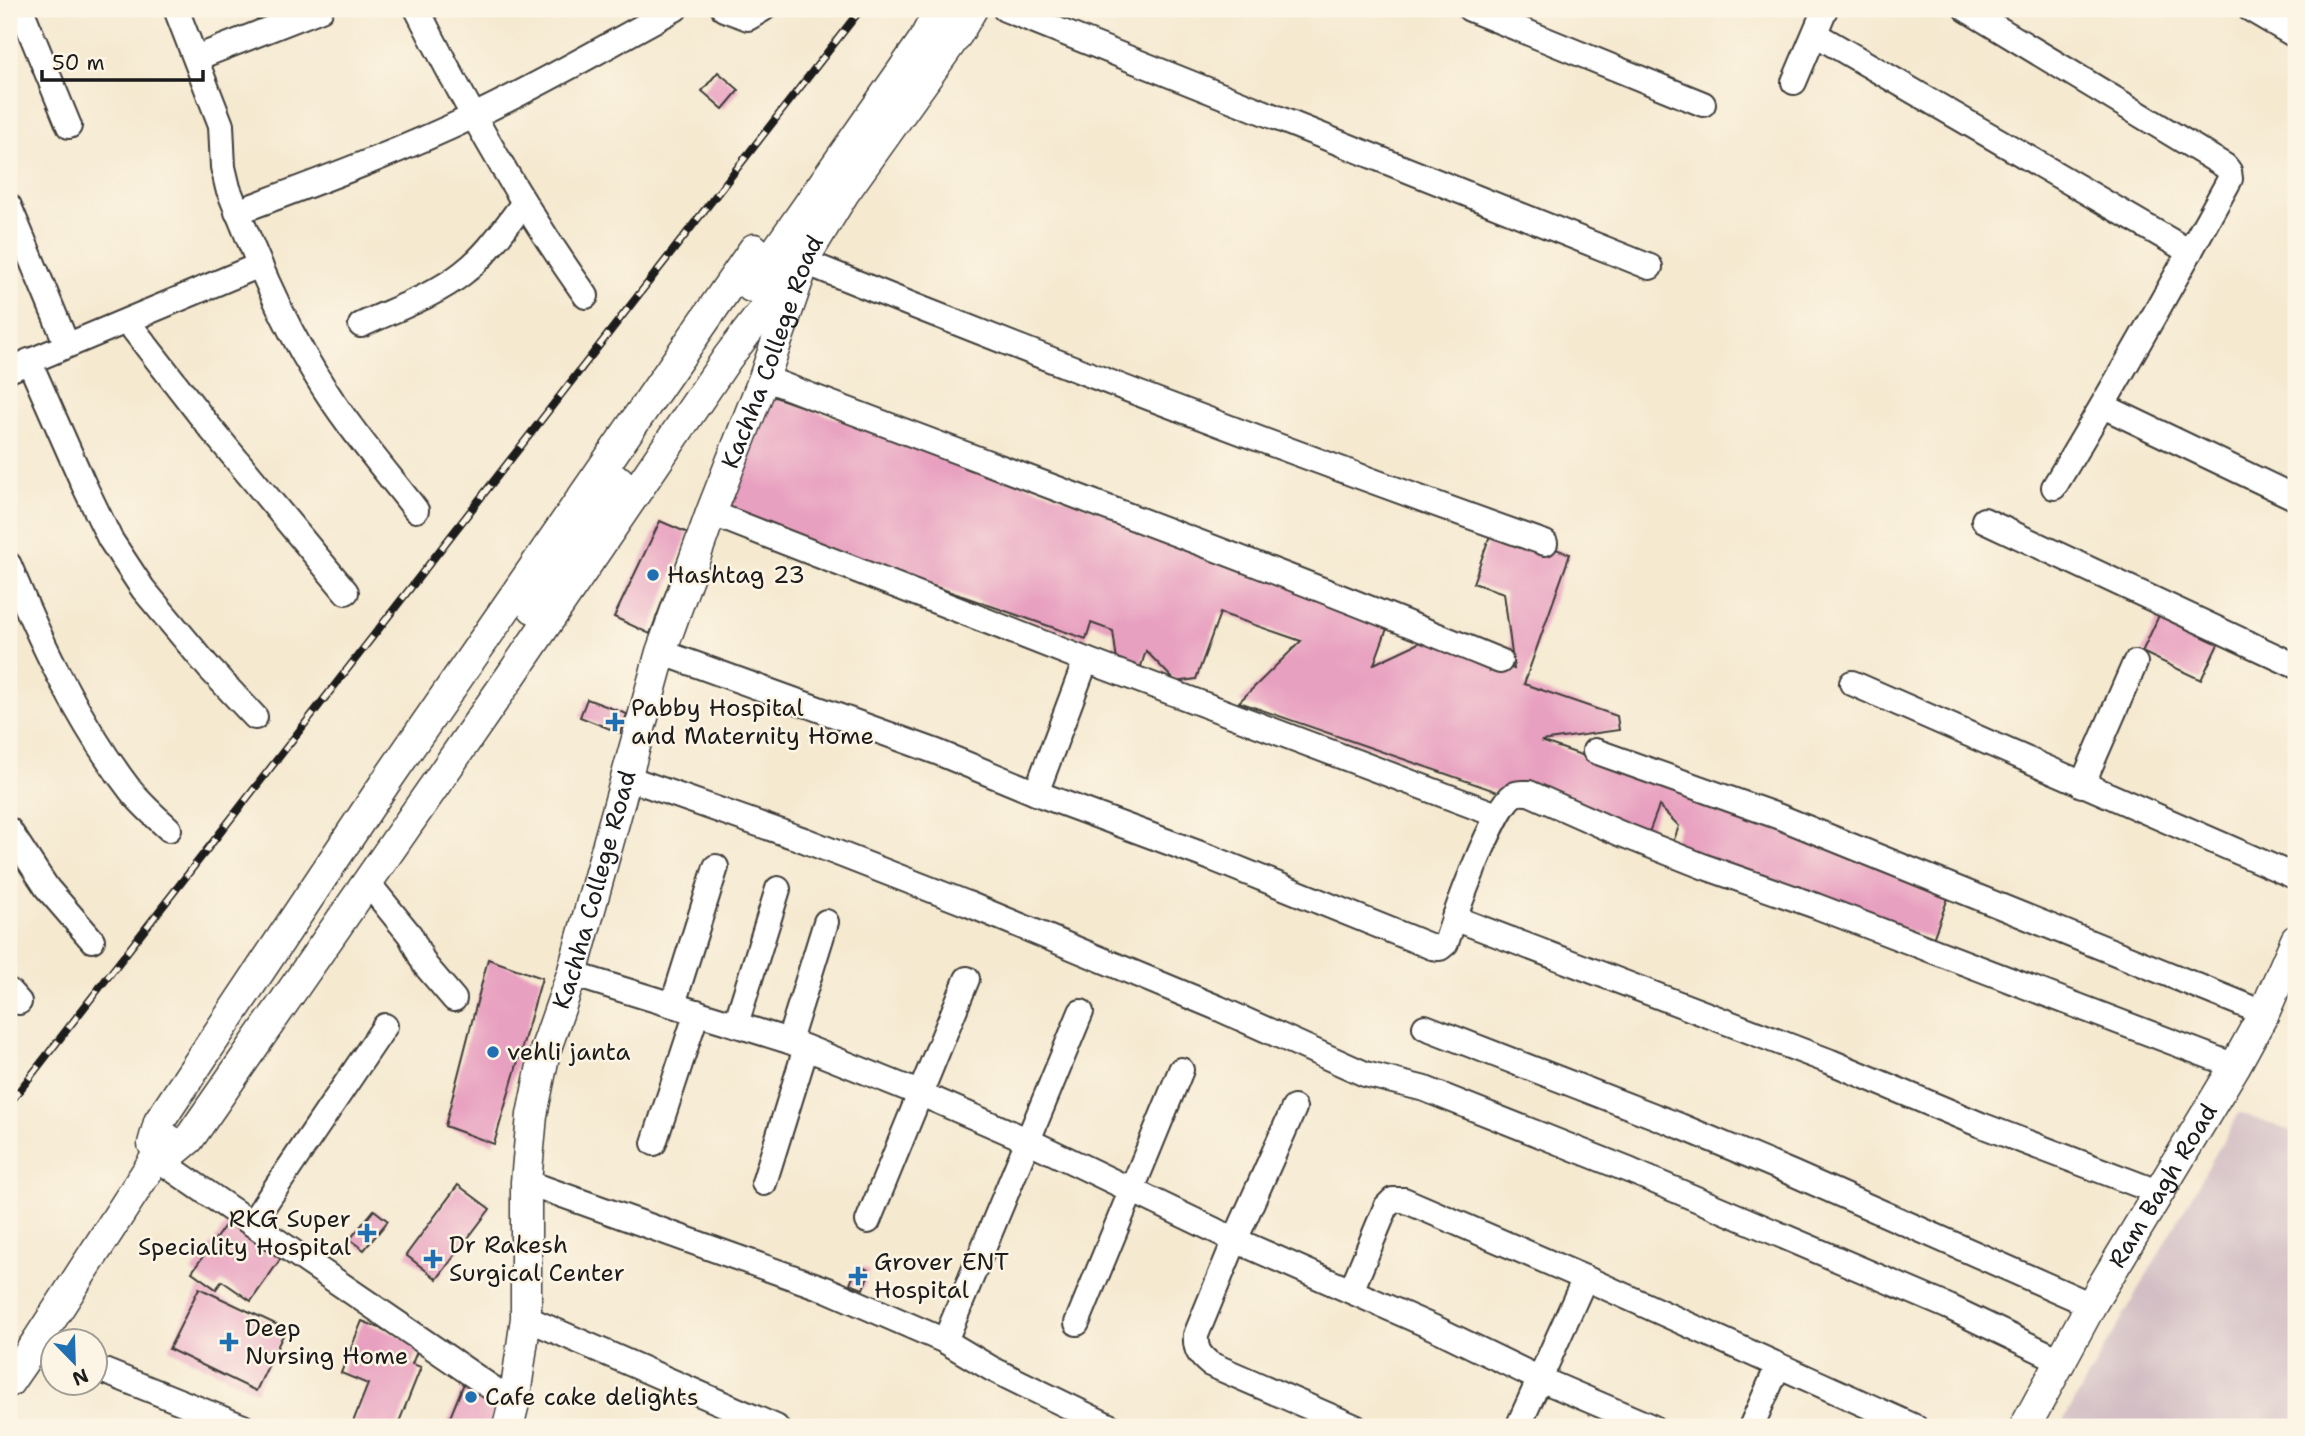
<svg xmlns="http://www.w3.org/2000/svg" width="2305" height="1436" viewBox="0 0 2305 1436" font-family="'Shantell Sans',sans-serif">
<style>
.industrial{fill:#d2bec4}
.building{fill:#e8a0c0}
.lines{fill:none;stroke-linecap:round;stroke-linejoin:round}
.minor-casing{stroke:#3d3b37;stroke-width:28}
.tertiary-casing{stroke:#3d3b37;stroke-width:33}
.minor{stroke:#fff;stroke-width:24}
.tertiary{stroke:#fff;stroke-width:30}
.rail-casing{stroke:#1c1c1c;stroke-width:8}
.rail{stroke:#fcf5e5;stroke-width:5;stroke-dasharray:16;stroke-linecap:butt}
.poi-dot{fill:#1f6fb2;stroke:#fcf5e5;stroke-width:2.5}
.labels{text-anchor:middle;stroke-width:5;stroke-linejoin:round;paint-order:stroke}
.street-label{font-size:24px;fill:#1c1c1c;stroke:#fcf5e5}
.poi-label{font-size:24px;fill:#1c1c1c;stroke:#fcf5e5;text-anchor:start}
</style>
<rect width="100%" height="100%" fill="#fcf5e5"/>
<filter id="ink" filterUnits="userSpaceOnUse"><feTurbulence type="fractalNoise" baseFrequency=".0143" numOctaves="2"/><feDisplacementMap in="SourceGraphic" scale="14" xChannelSelector="R" yChannelSelector="G"/><feConvolveMatrix kernelMatrix="1 2 1 2 8 2 1 2 1" color-interpolation-filters="sRGB"/></filter>
<filter id="wash" filterUnits="userSpaceOnUse"><feTurbulence type="fractalNoise" baseFrequency=".00686" numOctaves="4" result="noise"/><feDisplacementMap in="SourceGraphic" scale="28" xChannelSelector="R" yChannelSelector="G"/><feGaussianBlur stdDeviation="1.57" result="paint"/><feColorMatrix in="noise" values="0 0 0 0 0 0 0 0 0 0 0 0 0 0 0 0 0 1.4 0 .05"/><feComposite in="paint" operator="in"/></filter>
<g filter="url(#wash)">
<rect width="100%" height="100%" fill="#f5e9d0"/>
<path class="industrial" d="M2239,1113l57,20v294h-236z"/>
<g id="blocks">
<g class="building">
<path d="M718,72l21,18 -16,19 -21,-18z"/>
<path d="M769,395l624,217 -19,52 53,-25 87,30 -10,-76 -31,-10 20,-56 77,27 -46,130 93,32 2,14 -78,11 412,143 -20,55 -262,-91 8,-22 -20,-20 -14,37 -406,-141 62,-61 -81,-28 -24,66 -20,3 -30,-31 -6,18 -23,-8 -4,-30 -22,-8 -5,16 -360,-125z"/>
<path d="M660,521l28,12 -38,101 -36,-17z"/>
<path d="M2161,611l60,27 -20,42 -59,-28z"/>
<path d="M587,699l40,15 -7,19 -40,-16z"/>
<path d="M488,959l54,19 -48,166 -49,-18z"/>
<path d="M458,1185l32,24 -53,70 -31,-24z"/>
<path d="M374,1210l14,11 -24,29 -14,-11z"/>
<path d="M233,1214l53,37 -35,50 -29,-20 -6,8 -24,-17z"/>
<path d="M858,1265l12,6 -7,18 -13,-5z"/>
<path d="M199,1288l87,41 -30,62 -87,-42z"/>
<path d="M362,1321l58,23 -8,20 9,3 -24,60h-46l17,-43 -27,-11z"/>
<path d="M464,1383l40,27 -7,17h-51z"/>
</g>
</g>
</g>
<g filter="url(#ink)">
<use href="#blocks" fill-opacity="0" stroke="#3d3b37" stroke-width="2"/>
<g class="lines">
<g class="minor-casing">
<g id="minor">
<path d="M21,9l48,117"/>
<path d="M176,9l45,116 2,42 5,21c25,62 51,127 86,184 29,49 67,93 102,138"/>
<path d="M417,9c50,99 104,196 169,287"/>
<path d="M724,9l24,9 15,-9"/>
<path d="M1005,9l645,258"/>
<path d="M1470,9l233,95"/>
<path d="M1966,9l259,157 4,5 1,8c-57,104 -115,207 -176,308"/>
<path d="M2250,9l46,27"/>
<path d="M1815,34l375,218"/>
<path d="M196,58l125,-49"/>
<path d="M1794,82l31,-73"/>
<path d="M9,206l58,139"/>
<path d="M237,212c80,-30 160,-59 237,-96 68,-32 134,-71 201,-107"/>
<path d="M805,262c244,99 491,193 740,281"/>
<path d="M127,321l80,103 139,168"/>
<path d="M361,325c34,-16 73,-29 102,-52 25,-19 42,-46 61,-70"/>
<path d="M29,361l54,122 27,56 33,50 67,80 45,48"/>
<path d="M9,370l251,-105"/>
<path d="M764,378c245,94 493,183 736,283"/>
<path d="M2103,406l193,92"/>
<path d="M711,513l375,147 411,155"/>
<path d="M1984,520l312,146"/>
<path d="M9,565c32,78 70,159 122,226 11,14 25,26 38,38"/>
<path d="M661,652l276,100 99,41 178,66 218,88 8,1 6,-5c9,-28 47,-134 67,-148 5,-3 10,-2 16,-2l90,40 86,34 111,39 419,160"/>
<path d="M1852,683l444,194"/>
<path d="M1595,751l185,66 484,196"/>
<path d="M625,777l179,63 164,64 250,104 147,66 60,15 206,82 318,136 113,54"/>
<path d="M2082,785l53,-122"/>
<path d="M1036,793l50,-133"/>
<path d="M9,830l38,58 45,52"/>
<path d="M368,883l42,52 15,30 29,34"/>
<path d="M1454,918l377,144 150,63 179,68"/>
<path d="M572,974l217,67 130,52 108,47 208,100 204,90 101,49 112,48"/>
<path d="M9,991l10,11"/>
<path d="M673,1004l43,-137"/>
<path d="M736,1024l42,-135"/>
<path d="M1425,1027l255,99 112,47 299,132"/>
<path d="M789,1041l37,-119"/>
<path d="M1294,1108l-59,132 -39,95c-1,14 3,20 14,29l145,63"/>
<path d="M654,1143l43,-131"/>
<path d="M156,1158l358,245"/>
<path d="M526,1182l302,108 117,51 47,28 119,58"/>
<path d="M764,1183l42,-135"/>
<path d="M868,1221l99,-242"/>
<path d="M252,1223l133,-197"/>
<path d="M1351,1291l35,-84 7,-7h11l181,78 330,149"/>
<path d="M526,1318l250,109"/>
<path d="M1077,1323l104,-253"/>
<path d="M945,1341l136,-329"/>
<path d="M94,1367l149,60"/>
<path d="M1518,1427l67,-149"/>
<path d="M1751,1427l27,-61"/>
</g>
</g>
<g class="tertiary-casing">
<g id="tertiary">
<path d="M754,249l-369,534 -226,339 -6,22 6,10h12l18,-15 321,-462 218,-320 79,-103"/>
<path d="M751,287l172,-246 17,-32"/>
<path d="M533,608l86,-127"/>
<path d="M9,1382l27,-39 132,-204"/>
<path id="s1" d="M508,1427l6,-24 12,-85v-136l6,-67 13,-64 27,-77 89,-322 50,-139 53,-135 43,-124 37,-61 114,-160 14,-24"/>
<path id="s2" d="M2025,1427l66,-122 144,-239 29,-53 32,-73"/>
</g>
</g>
<use href="#minor" class="minor"/>
<use href="#tertiary" class="tertiary"/>
<g class="rail-casing">
<path id="rail" d="M9,1104l852,-1095"/>
</g>
<use href="#rail" class="rail"/>
</g>
</g>
<g class="poi-dot">
<circle cx="653" cy="575" r="7"/>
<path d="M611.5 711.5h7v7h7v7h-7v7h-7v-7h-7v-7h7z"/>
<circle cx="493" cy="1052" r="7"/>
<path d="M363.5 1222.5h7v7h7v7h-7v7h-7v-7h-7v-7h7z"/>
<path d="M429.5 1248.5h7v7h7v7h-7v7h-7v-7h-7v-7h7z"/>
<path d="M854.5 1265.5h7v7h7v7h-7v7h-7v-7h-7v-7h7z"/>
<path d="M225.5 1331.5h7v7h7v7h-7v7h-7v-7h-7v-7h7z"/>
<circle cx="471" cy="1397" r="7"/>
</g>
<g class="labels">
<g class="street-label">
<text dy="8" stroke="none"><textPath href="#s1" startOffset="1115">Kachha College Road</textPath></text>
<text dy="8" stroke="none"><textPath href="#s1" startOffset="548">Kachha College Road</textPath></text>
<text dy="8" stroke="none"><textPath href="#s2" startOffset="278">Ram Bagh Road</textPath></text>
</g>
<g class="poi-label">
<text x="667" y="583">Hashtag 23</text>
<text x="631" y="716">Pabby Hospital<tspan x="631" dy="28">and Maternity Home</tspan></text>
<text x="507" y="1060">vehli janta</text>
<text x="351" y="1227" text-anchor="end">RKG Super<tspan x="351" dy="28">Speciality Hospital</tspan></text>
<text x="449" y="1253">Dr Rakesh<tspan x="449" dy="28">Surgical Center</tspan></text>
<text x="874" y="1270">Grover ENT<tspan x="874" dy="28">Hospital</tspan></text>
<text x="245" y="1336">Deep<tspan x="245" dy="28">Nursing Home</tspan></text>
<text x="485" y="1405">Cafe cake delights</text>
</g>
</g>
<rect width="2305" height="1436" fill="none" stroke="#fcf5e5" stroke-width="35"/>
<g transform="translate(74 1362) rotate(157)"><circle r="33" fill="#fcf5e5" stroke="#a29e95" stroke-width="2"/>
<path d="M0-5L12 26L0 18L-12 26Z" fill="#1f6fb2"/>
<text y="-10" font-size="19" font-weight="bold" text-anchor="middle" fill="#1c1c1c">N</text>
</g>
<path d="M42 70v10h161v-10" fill="none" stroke="#1c1c1c" stroke-width="3.5"/>
<text x="52" y="70" font-size="21" fill="#1c1c1c" stroke="#fcf5e5" stroke-width="5" paint-order="stroke">50 m</text>
</svg>
